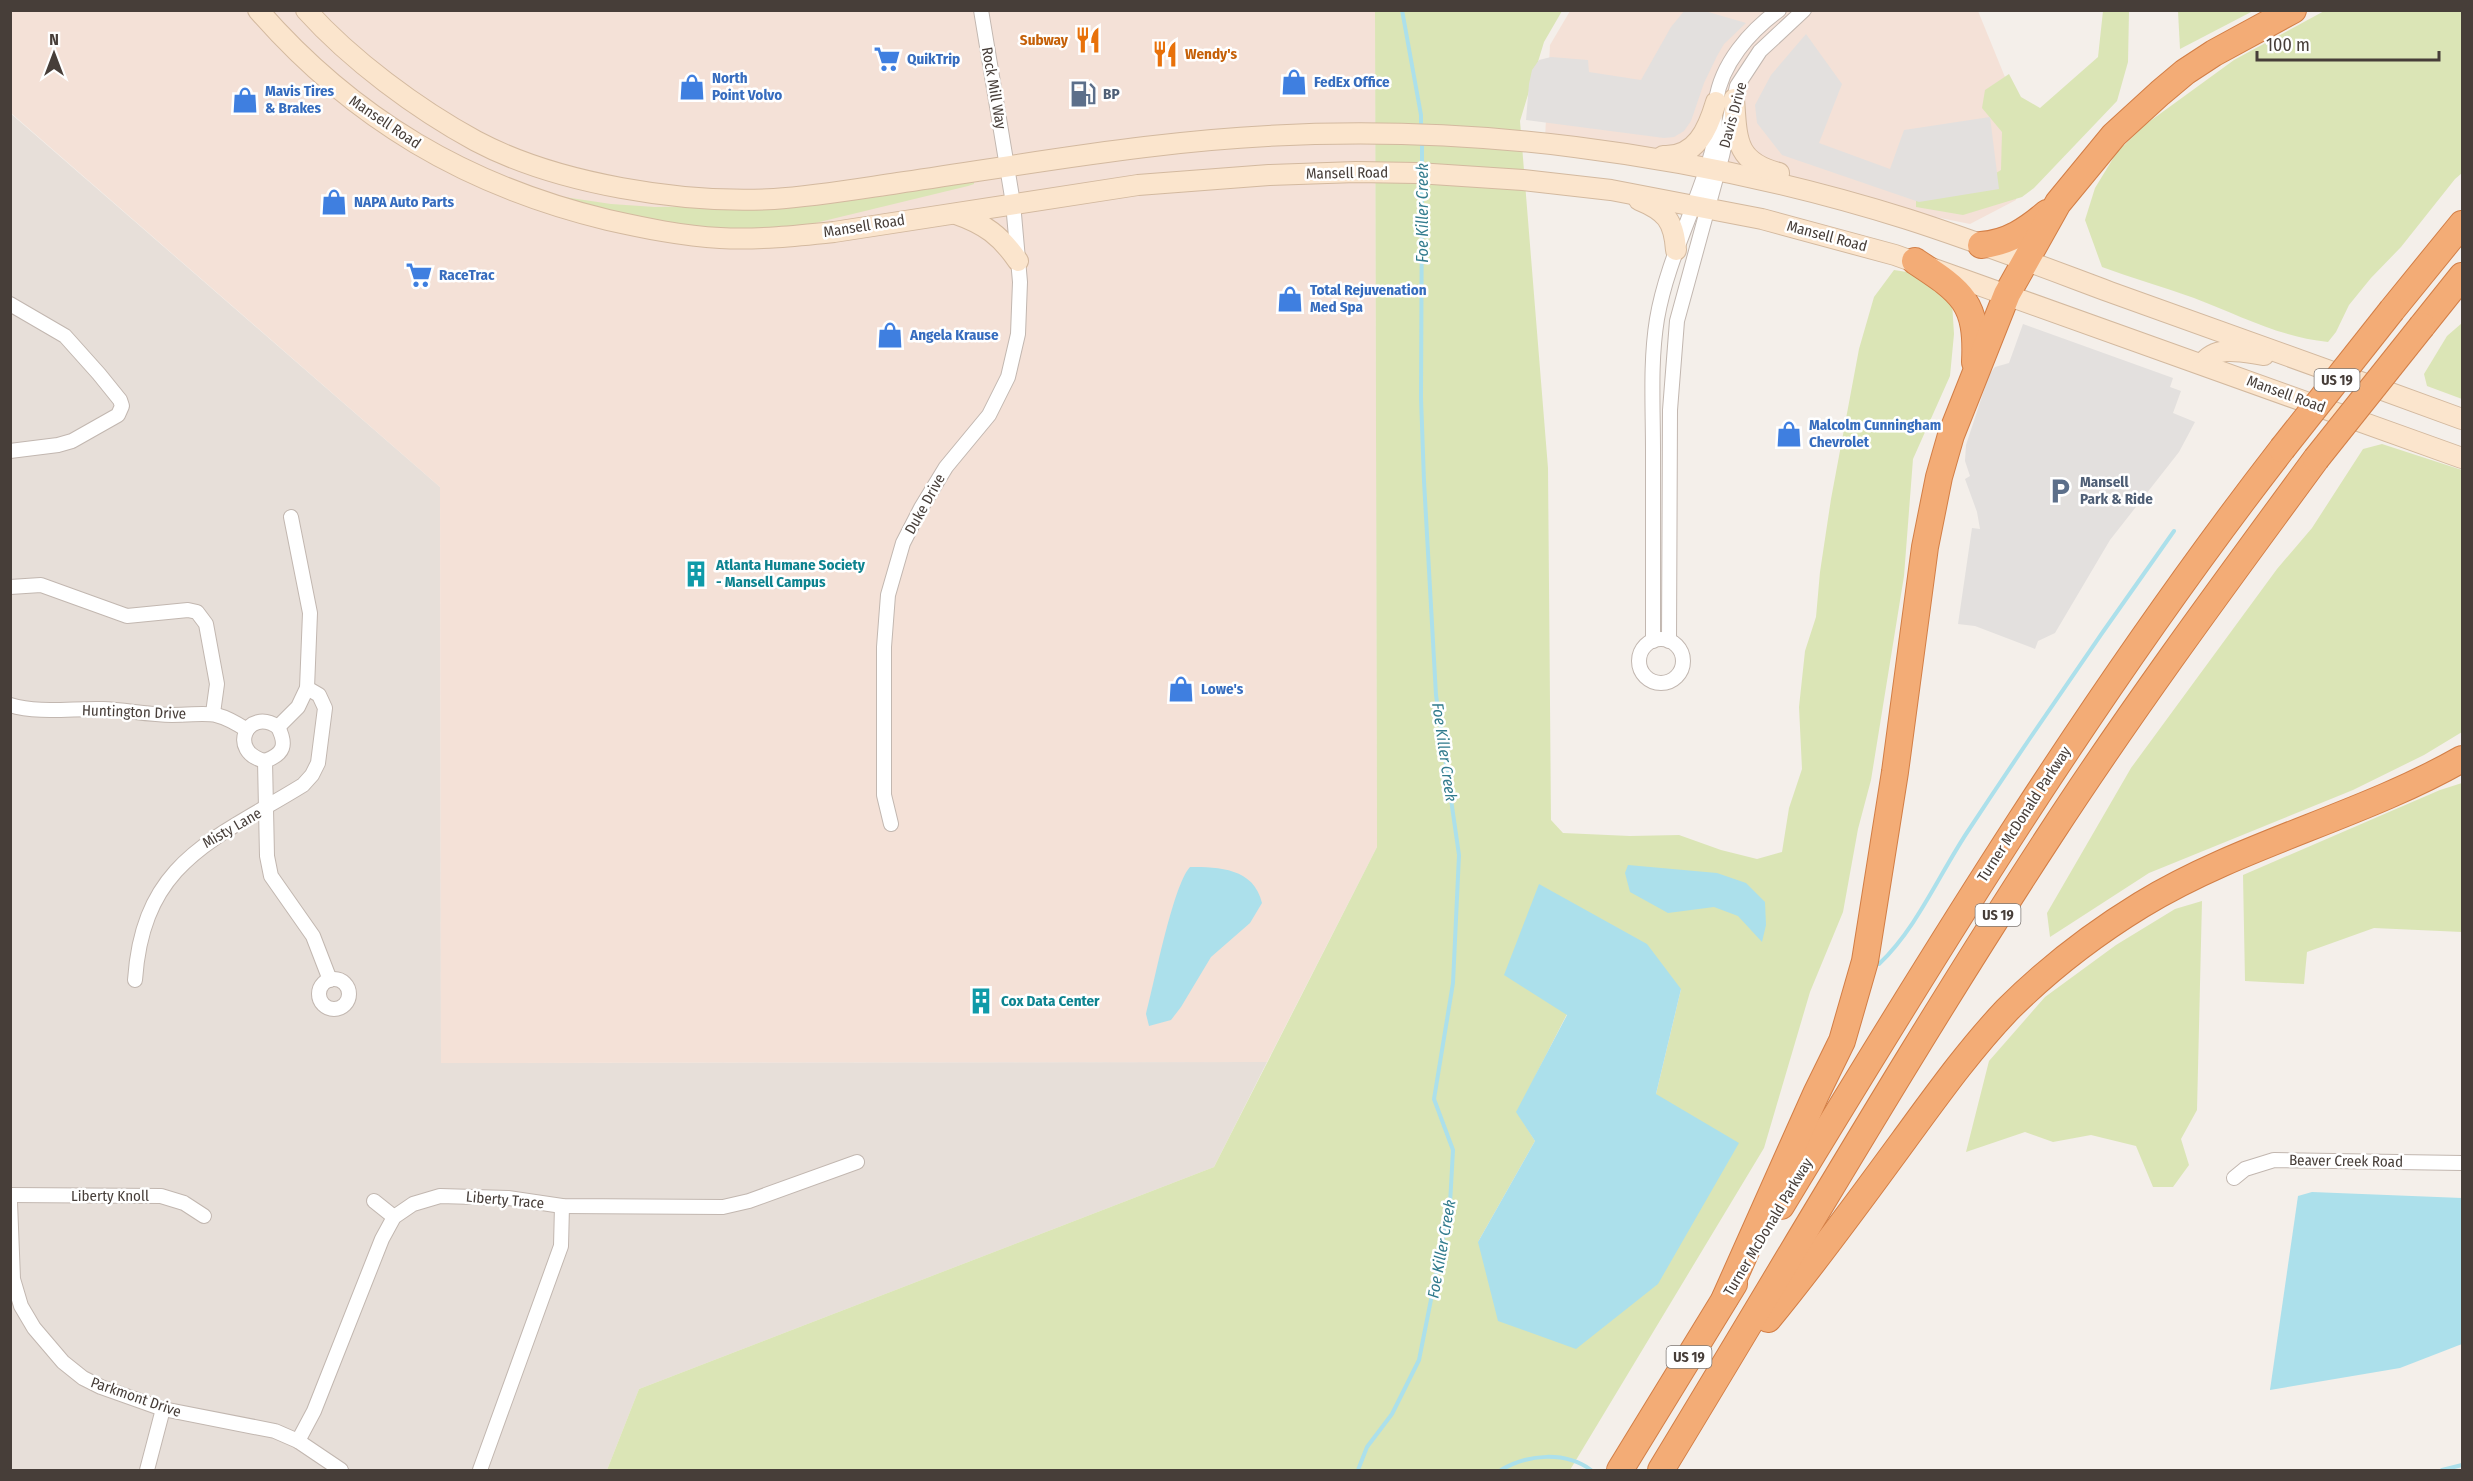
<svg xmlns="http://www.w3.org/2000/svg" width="2473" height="1481" viewBox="0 0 2473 1481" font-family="'Fira Sans Condensed',sans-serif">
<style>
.residential{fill:#e7dfd9}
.commercial{fill:#f4e1d7}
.green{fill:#dbe5b6;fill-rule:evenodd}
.parking{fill:#e3e0de}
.water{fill:#ace0eb}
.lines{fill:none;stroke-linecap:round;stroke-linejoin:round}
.stream{stroke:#ace0eb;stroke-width:4}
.minor-casing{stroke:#c2b7b0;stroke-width:16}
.secondary-casing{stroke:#d3b99f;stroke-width:22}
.motorway-casing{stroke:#d27e46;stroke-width:28}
.minor{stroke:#fff;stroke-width:14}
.secondary{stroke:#fbe5cd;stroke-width:20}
.motorway{stroke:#f3ac76;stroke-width:26}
.motorway-bridge-casing{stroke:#d27e46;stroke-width:28;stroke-linecap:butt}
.motorway-bridge{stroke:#f3ac76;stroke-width:26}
.labels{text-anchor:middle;stroke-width:5;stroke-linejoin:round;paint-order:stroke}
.shield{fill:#fff;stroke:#7e7874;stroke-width:1.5}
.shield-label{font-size:14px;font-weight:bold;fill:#473e39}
.food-label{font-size:15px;font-weight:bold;fill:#c56008;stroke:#fff;text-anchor:end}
.shop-label{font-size:15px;font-weight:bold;fill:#366cbe;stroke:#fff;text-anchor:start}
.street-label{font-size:15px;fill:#473e39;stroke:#fff}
.service-label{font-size:15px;font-weight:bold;fill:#4e5e75;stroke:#fff;text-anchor:start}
.culture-label{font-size:15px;font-weight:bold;fill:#0d838f;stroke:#fff;text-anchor:start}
.water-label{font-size:16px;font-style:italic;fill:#317b8d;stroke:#fff}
</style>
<rect width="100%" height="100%" fill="#f4efea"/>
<path class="residential" d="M10,113l430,374 1,576 826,-1 -53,105 -575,222 -32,81h-596z"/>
<g class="commercial">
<path d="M11,11h1364l2,836 -110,215 -826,1 -1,-576 -429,-374z"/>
<path d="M1570,11h408l38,93v96l-46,24 -425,-86 5,-93z"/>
</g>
<g class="green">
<path d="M2326,10l136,1v162l-7,6 -54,68 -30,31 -22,27 -13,27 -8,10c-49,-5 -89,-27 -134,-44 -31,-11 -62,-20 -92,-31l-17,-47 10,-32 22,-36 29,-28 88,-64z"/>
<path d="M1375,11h187l-18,31 -24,79 28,347 3,352 12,13 67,3 49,-1 42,15 36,9 25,-7 7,-44 13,-39 -3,-62 6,-56 11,-34 4,-45 11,-73 28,-150 15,-52 20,-27 13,2 35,16 10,14 2,32 -4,42 -37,83 -9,117 -33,204 -13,49 -15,83 -33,80 -46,156 -194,322h-963l32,-81 575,-222 163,-320zM1681,989l-25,105 -178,148 57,-101 -18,-29 50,-98z"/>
<path d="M2103,11h26l-1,51 -11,39 -83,87 -12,9 -59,18 -47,-8v-11l59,-10 26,-16 1,-38 -20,-24 3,-18 24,-16 12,23 19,11 58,-51z"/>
<path d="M2178,11v-1l75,1 -73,38z"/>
<path d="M974,181v3l-6,2 -165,40c-34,4 -72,7 -107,3 -44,-5 -88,-18 -132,-29v-3l47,7 44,3 63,-1z"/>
<path d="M2462,323v76l-35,-13 -3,-12 23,-38z"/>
<path d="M2382,444l80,26v262l-38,23 -71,35 -204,83 -99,64 -3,-24 84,-145 146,-199 35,-41 51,-79z"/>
<path d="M2462,783v149l-88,-4 -67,24 -3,32 -59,-3 -2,-106 197,-85z"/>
<path d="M2202,901l-5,209 -16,29 8,26 -16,22h-20l-17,-41 -45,-11 -38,7 -28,-10 -59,20 23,-91 56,-64 71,-52 59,-36z"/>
</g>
<g class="parking">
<path d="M1685,10l20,1 41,12 -22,21 -7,12 -13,27 -13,38 -7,10 -10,6 -10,1 -138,-18 3,-36 3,-14 7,-10 12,-3 37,3 1,12 52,8 30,-53z"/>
<path d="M1806,34l36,50 -23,59 71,26 14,-39 86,-13 9,72 -80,13 -137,-47 -25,-32 -2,-18 16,-30z"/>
<path d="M2023,324l150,54 -3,9 11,4 -8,22 22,9 -16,30 -69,88 -55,93 -17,8 -3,8 -60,-23 -17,-2 14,-96 8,1 -3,-17 -12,-33 5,-3 -5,-15 1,-16 23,-70 6,-8 14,-4z"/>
</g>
<g class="water">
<path d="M1628,865l89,8 29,10 19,19 1,23 -4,17 -24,-26 -24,-9 -46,6 -38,-21 -5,-19z"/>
<path d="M1190,867c29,0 64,1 72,36l-12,20 -39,34 -30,50 -10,13 -22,6 -3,-12c8,-30 27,-129 44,-147z"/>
<path d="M1539,884l108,60 34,45 -25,105 83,49 -81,141 -82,65 -78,-28 -20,-79 57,-101 -19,-29 51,-97 -63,-40z"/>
<path d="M2312,1192l150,6v146l-62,24 -130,22 28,-194z"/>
</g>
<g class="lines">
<g class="stream">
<path d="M1402,10l19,105v13"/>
<path d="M1422,141v26"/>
<path d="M1879,964c39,-37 61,-92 91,-136 66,-100 134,-199 204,-297"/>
<path d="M1358,1470l9,-23 25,-33 27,-54 31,-156 3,-54 -19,-51 19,-116 6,-128 -23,-160 -12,-214 -3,-83 1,-218"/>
<path d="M1501,1470c27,-16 64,-19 90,0"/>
<path d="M2442,1470l20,-5"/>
</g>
<g class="minor-casing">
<g id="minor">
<path d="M10,304l55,32 34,38 21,26 2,6 -4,9 -46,26 -14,4 -48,6"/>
<path d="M10,587l31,-2 86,31 61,-6 9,2 9,12 11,60 -4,29"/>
<circle cx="1661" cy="661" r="22"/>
<path d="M1653,641c0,-64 0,-127 0,-191 0,-44 -3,-88 4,-131 10,-58 38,-109 54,-164 6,-19 2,-35 5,-54 5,-37 34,-70 63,-91"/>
<path d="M1669,641l1,-231 7,-89 45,-165 15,-70 23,-35 44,-41"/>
<path d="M10,705c29,9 63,3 93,4 23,1 46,6 69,6 37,0 41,-7 75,15"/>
<path d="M278,727l20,-20 9,-19 3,-75 -19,-96"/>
<path d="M265,761l2,95 4,20 42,60 17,44"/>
<path d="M265,761c-38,-9 -18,-55 13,-34"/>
<path d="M265,761c19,-7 22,-16 13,-34"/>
<path d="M891,824l-7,-29v-148l4,-52 15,-52 18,-35 25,-41 43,-52 19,-38 10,-43 2,-52 -7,-79 -32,-193"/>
<circle cx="334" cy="994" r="15"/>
<path d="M135,980c8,-119 79,-140 168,-195l9,-10 6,-12 7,-55 -6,-13 -12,-7"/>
<path d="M2234,1178l11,-9 29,-9 188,3"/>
<path d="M10,1195l151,1 23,7 20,13"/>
<path d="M374,1201l20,16"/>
<path d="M10,1202l3,77 8,27 13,22 29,34 20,16 18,9 62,22 112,22 23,10 43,29"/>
<path d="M298,1441l16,-30 68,-172 12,-22 19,-13 27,-8 68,2 54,8 161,1 26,-6 108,-39"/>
<path d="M147,1470l16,-61"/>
<path d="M480,1470l81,-224 1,-40"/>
</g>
</g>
<g class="secondary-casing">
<g id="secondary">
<path d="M258,10c95,109 209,176 350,210 36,8 74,16 112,18 38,2 76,-2 114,-6l304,-47 131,-10 87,-3 61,1 106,7 88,10 151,29 133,36 567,203"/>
<path d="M306,10c45,50 111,99 170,131 81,43 207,63 298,58 42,-3 83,-10 124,-16 82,-12 164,-26 247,-36 142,-18 288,-18 430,0 112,14 224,38 332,72 69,22 136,48 203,73 118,42 235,84 352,127"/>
<path d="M1734,99c3,40 1,63 45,74"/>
<path d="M1663,156c33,2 45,-27 53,-54"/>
<path d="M1639,200c27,11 35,21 37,50"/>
<path d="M956,214c29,10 45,22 62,47"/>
<path d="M2202,364c15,-20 40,-12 62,-9"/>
</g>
</g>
<g class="motorway-casing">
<g id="motorway">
<path d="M1981,245c27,-2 46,-15 66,-32"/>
<path d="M1915,261c47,31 63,41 60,101"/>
<path d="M2392,310l70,-86"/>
<path d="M2422,326l40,-50"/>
<path d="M1781,1206c157,-259 315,-517 501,-757"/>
<path d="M1725,1298l91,-204 26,-53 23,-80 30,-189 30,-225 14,-70 12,-42 56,-141 51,-91 56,-68 46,-42 25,-21 29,-19 79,-43"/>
<path d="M1768,1319c48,-58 92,-119 136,-179 33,-45 65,-90 103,-130 40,-40 85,-75 134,-105 100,-61 219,-88 321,-146"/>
<path d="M1620,1470l114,-186"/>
<path d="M1661,1470c129,-212 253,-427 389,-635 84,-129 175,-252 266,-376"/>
</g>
</g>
<use href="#minor" class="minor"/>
<use href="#secondary" class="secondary"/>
<use href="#motorway" class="motorway"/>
<g class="motorway-bridge-casing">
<g id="motorway-bridge">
<path d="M2282,449l110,-139"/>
<path d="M2316,459l106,-133"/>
</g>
</g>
<use href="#motorway-bridge" class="motorway-bridge"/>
</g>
<defs>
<g id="restaurant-bare" transform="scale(2.07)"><path d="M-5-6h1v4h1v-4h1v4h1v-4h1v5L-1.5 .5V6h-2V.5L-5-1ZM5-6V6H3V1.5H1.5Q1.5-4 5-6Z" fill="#e8710a" stroke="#fff" stroke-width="2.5" paint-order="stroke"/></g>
<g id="supermarket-bare" transform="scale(2.07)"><path d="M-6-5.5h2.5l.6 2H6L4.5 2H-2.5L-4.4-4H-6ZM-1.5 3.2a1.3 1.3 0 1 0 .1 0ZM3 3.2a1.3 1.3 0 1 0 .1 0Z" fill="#3f7fe0" stroke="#fff" stroke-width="2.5" paint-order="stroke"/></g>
<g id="shop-bare" transform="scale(2.07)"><path d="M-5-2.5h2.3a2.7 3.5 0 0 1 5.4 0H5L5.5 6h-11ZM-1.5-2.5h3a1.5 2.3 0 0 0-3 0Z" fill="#3f7fe0" stroke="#fff" stroke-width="2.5" paint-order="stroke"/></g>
<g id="fuel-bare" transform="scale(2.07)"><path d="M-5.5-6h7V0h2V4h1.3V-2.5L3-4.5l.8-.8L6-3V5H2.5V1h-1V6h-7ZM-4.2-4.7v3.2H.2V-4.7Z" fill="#5c6f8a" stroke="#fff" stroke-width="2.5" paint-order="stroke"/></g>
<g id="parking-bare" transform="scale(2.07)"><path d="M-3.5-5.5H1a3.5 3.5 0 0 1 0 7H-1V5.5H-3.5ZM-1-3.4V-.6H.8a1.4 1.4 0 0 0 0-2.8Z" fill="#5c6f8a" stroke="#fff" stroke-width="2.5" paint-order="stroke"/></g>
<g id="building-bare" transform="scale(2.07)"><path d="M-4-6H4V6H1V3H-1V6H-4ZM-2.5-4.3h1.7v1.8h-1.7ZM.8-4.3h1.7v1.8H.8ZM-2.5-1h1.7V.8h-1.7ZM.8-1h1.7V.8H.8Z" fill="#0f9aa8" stroke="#fff" stroke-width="2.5" paint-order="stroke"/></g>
</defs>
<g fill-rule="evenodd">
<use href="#restaurant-bare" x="1088" y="40"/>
<use href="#restaurant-bare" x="1165" y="54"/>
<use href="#supermarket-bare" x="887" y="59"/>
<use href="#shop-bare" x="1294" y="82"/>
<use href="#shop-bare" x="692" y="87"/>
<use href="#fuel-bare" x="1083" y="94"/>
<use href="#shop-bare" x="245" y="100"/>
<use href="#shop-bare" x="334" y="202"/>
<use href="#supermarket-bare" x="419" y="275"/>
<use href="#shop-bare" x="1290" y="299"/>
<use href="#shop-bare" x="890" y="335"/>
<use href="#shop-bare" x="1789" y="434"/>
<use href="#parking-bare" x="2060" y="491"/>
<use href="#building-bare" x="696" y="574"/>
<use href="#shop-bare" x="1181" y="689"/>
<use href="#building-bare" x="981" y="1001"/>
</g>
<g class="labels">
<g class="shield">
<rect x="2314.5" y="369" width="45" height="22" rx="4.5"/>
<rect x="1975.5" y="904" width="45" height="22" rx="4.5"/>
<rect x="1666.5" y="1346" width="45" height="22" rx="4.5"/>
</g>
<g class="shield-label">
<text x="2337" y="385">US 19</text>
<text x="1998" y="920">US 19</text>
<text x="1689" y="1362">US 19</text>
</g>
<g class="food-label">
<text x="1068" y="45">Subway</text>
<text x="1185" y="59" text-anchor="start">Wendy's</text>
</g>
<g class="shop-label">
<text x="907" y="64">QuikTrip</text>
<text x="712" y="83">North<tspan x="712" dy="17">Point Volvo</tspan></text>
<text x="1314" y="87">FedEx Office</text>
<text x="265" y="96">Mavis Tires<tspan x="265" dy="17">&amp; Brakes</tspan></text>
<text x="354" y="207">NAPA Auto Parts</text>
<text x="439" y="280">RaceTrac</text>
<text x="1310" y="295">Total Rejuvenation<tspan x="1310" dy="17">Med Spa</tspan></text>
<text x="910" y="340">Angela Krause</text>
<text x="1809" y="430">Malcolm Cunningham<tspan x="1809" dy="17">Chevrolet</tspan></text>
<text x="1201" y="694">Lowe's</text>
</g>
<g class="street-label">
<text transform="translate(994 88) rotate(80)" y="5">Rock Mill Way</text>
<text transform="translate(1733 115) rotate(-75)" y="5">Davis Drive</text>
<text transform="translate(385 122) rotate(34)" y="5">Mansell Road</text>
<text transform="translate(1347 173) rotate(-1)" y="5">Mansell Road</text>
<text transform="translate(864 226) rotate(-9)" y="5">Mansell Road</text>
<text transform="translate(1827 236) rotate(15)" y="5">Mansell Road</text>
<text transform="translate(2286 394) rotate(20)" y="5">Mansell Road</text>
<text transform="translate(925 504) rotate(-61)" y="5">Duke Drive</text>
<text transform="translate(134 712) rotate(2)" y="5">Huntington Drive</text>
<text transform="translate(2024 814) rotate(-57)" y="5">Turner McDonald Parkway</text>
<text transform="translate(232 828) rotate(-30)" y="5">Misty Lane</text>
<text transform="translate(2346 1161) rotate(1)" y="5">Beaver Creek Road</text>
<text x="110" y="1201">Liberty Knoll</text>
<text transform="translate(505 1200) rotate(5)" y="5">Liberty Trace</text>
<text transform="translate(1768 1227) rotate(-59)" y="5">Turner McDonald Parkway</text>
<text transform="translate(136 1397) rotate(19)" y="5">Parkmont Drive</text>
</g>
<g class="service-label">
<text x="1103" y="99">BP</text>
<text x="2080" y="487">Mansell<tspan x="2080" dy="17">Park &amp; Ride</tspan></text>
</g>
<g class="culture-label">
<text x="716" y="570">Atlanta Humane Society<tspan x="716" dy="17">- Mansell Campus</tspan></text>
<text x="1001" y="1006">Cox Data Center</text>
</g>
<g class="water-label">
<text transform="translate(1422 213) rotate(-90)" y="6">Foe Killer Creek</text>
<text transform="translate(1445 752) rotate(82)" y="6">Foe Killer Creek</text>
<text transform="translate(1441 1249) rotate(-80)" y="6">Foe Killer Creek</text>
</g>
</g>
<rect width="2473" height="1481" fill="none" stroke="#473e39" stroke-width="24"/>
<g transform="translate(54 54)" stroke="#ffffff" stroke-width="4.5" paint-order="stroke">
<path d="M0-4.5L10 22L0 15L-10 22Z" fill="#473e39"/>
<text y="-9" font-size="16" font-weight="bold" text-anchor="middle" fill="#473e39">N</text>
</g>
<path d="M2257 51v9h182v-9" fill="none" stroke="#473e39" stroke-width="3"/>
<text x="2266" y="51" font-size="18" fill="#473e39" stroke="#ffffff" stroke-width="4.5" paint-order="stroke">100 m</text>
</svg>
